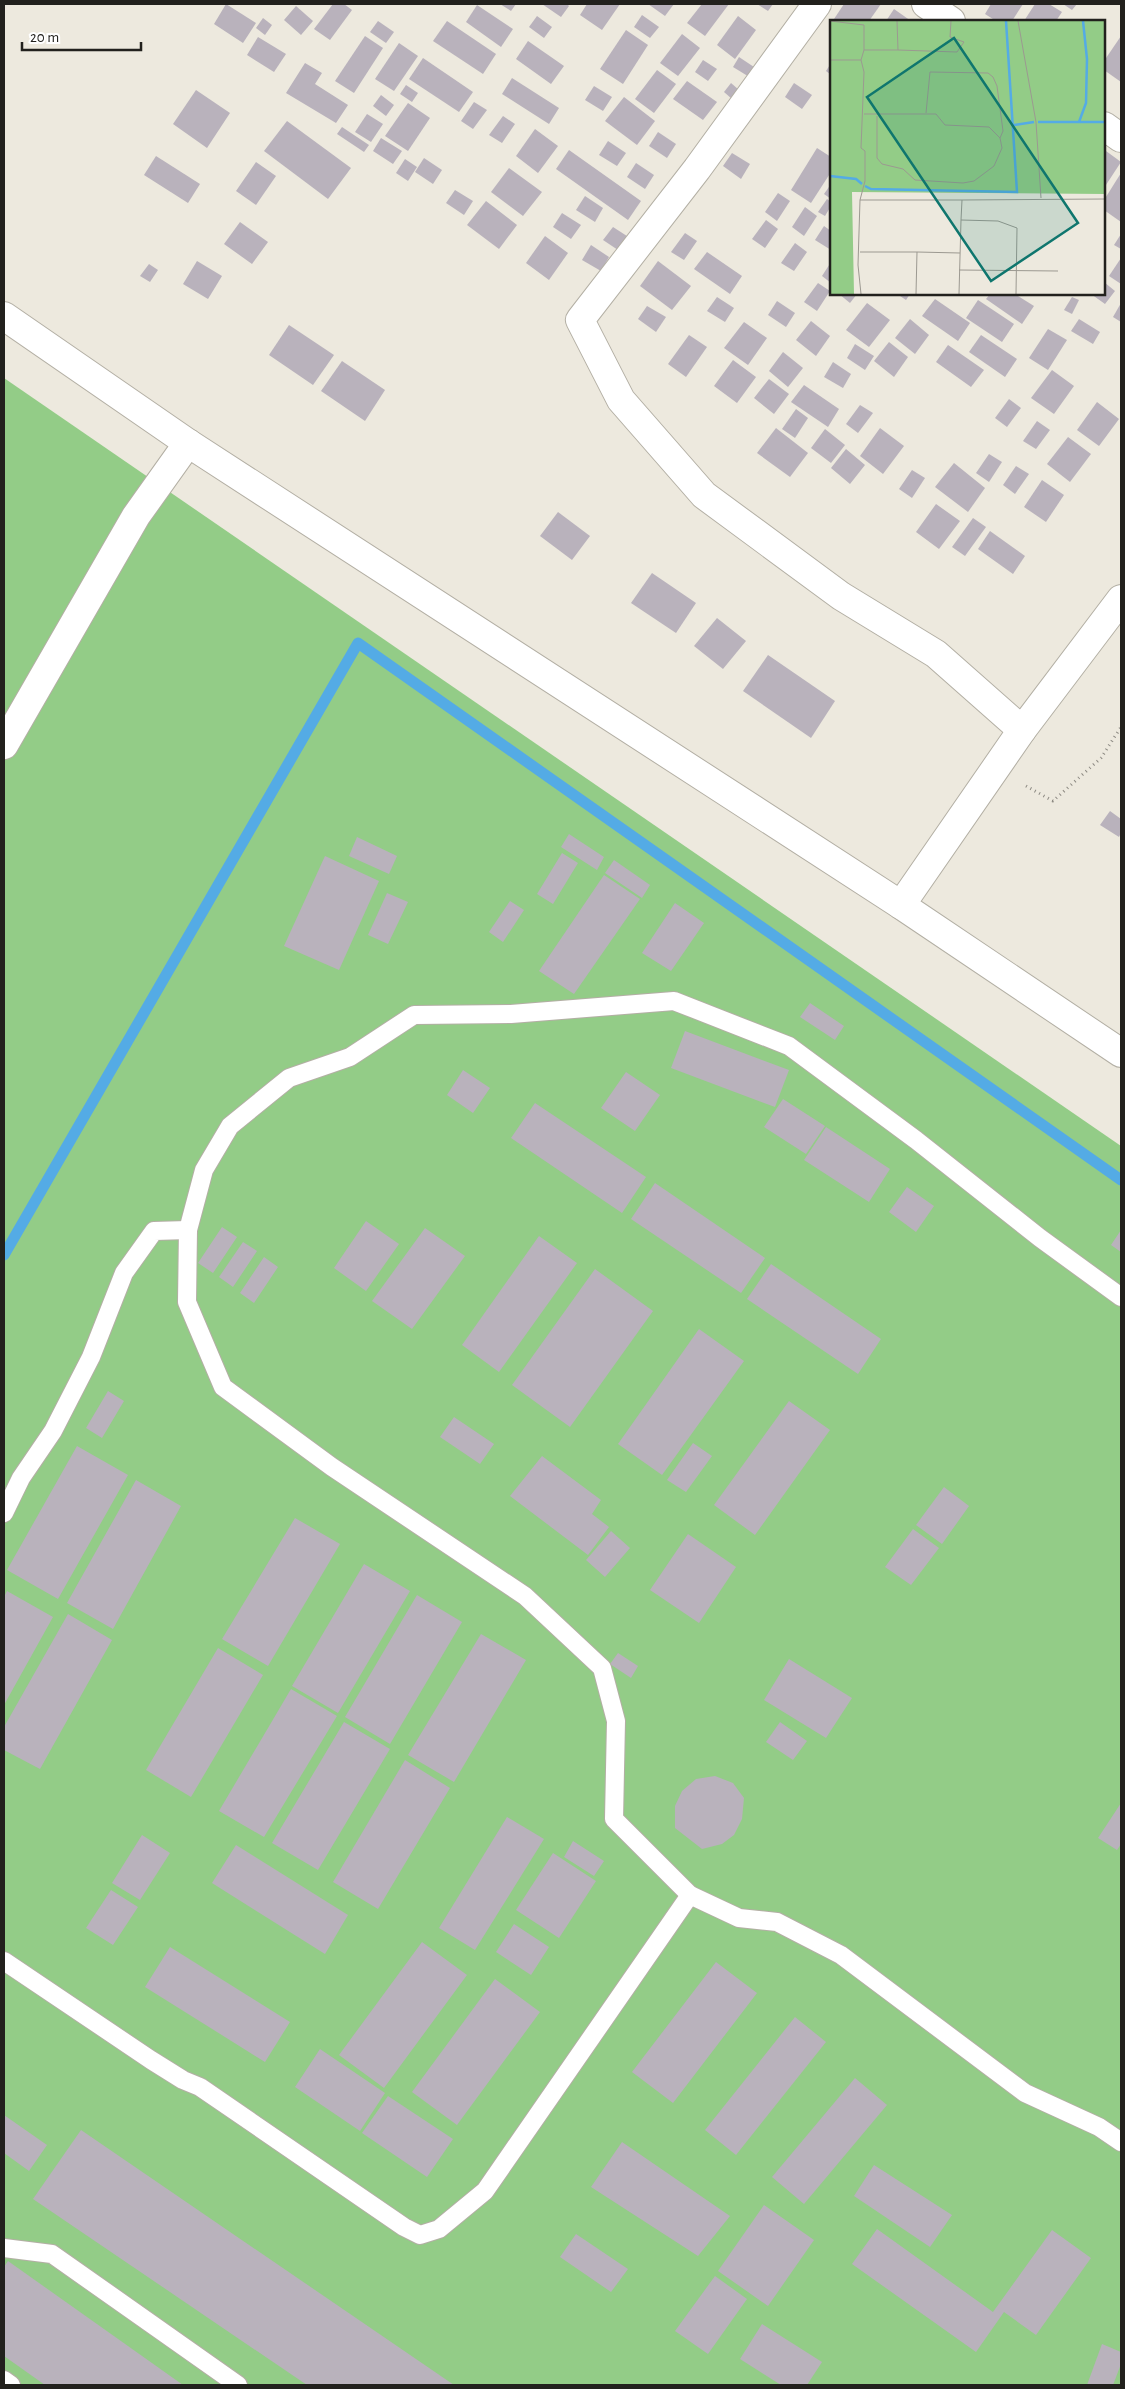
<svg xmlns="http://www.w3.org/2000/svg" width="1125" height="2389" viewBox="0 0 1125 2389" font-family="'Alegreya Sans',sans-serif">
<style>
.green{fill:#93cc87}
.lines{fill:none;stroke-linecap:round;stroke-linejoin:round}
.stream{stroke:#54abe5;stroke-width:11}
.building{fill:#b9b2bc}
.service-casing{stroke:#b3afa4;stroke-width:20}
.minor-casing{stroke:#b3afa4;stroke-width:30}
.path{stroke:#8d8a83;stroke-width:3;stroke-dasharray:1 4;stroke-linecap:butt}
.service{stroke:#fff;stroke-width:18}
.minor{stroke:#fff;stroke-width:28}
.inset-river{fill:none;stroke:#54abe5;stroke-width:2.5}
.inset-road{fill:none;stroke:#9c9991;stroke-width:1}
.view{fill:#0f766e;fill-opacity:0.15;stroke:#0f766e;stroke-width:2.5}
.inset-edge{fill:none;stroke:#22211d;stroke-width:2.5}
</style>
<rect width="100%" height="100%" fill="#ede9de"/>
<path class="green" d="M4,378l1117,768v1239h-1117z"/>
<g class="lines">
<path class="stream" d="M4,1255l354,-612 763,537"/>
</g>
<g class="building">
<path d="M226,4l30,19 -13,20 -29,-19z"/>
<path d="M333,4h11l8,6 -22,30 -16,-11z"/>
<path d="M500,4h16l-5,7z"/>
<path d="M542,4h25l2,2 -8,11z"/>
<path d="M587,4h33l-18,26 -22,-15z"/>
<path d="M648,4h26l-9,12z"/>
<path d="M702,4h27l-24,32 -18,-13z"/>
<path d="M757,4h16l-5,7z"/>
<path d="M844,4h37l-12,17h-33l-2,-2z"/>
<path d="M991,4h32l-11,17h-16l-11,-7z"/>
<path d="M1035,4h14l13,8 -6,9h-32z"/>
<path d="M1063,4h14l-5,6z"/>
<path d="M477,5l36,24 -12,18 -35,-25z"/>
<path d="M296,6l17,15 -12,14 -17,-15z"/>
<path d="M894,9l17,12h-25z"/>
<path d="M642,15l17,12 -9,11 -16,-11z"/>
<path d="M537,16l15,11 -8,11 -15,-11z"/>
<path d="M738,16l18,14 -21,29 -18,-14z"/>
<path d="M263,18l9,7 -7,10 -9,-7z"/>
<path d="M378,21l16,11 -8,11 -16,-11z"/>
<path d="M447,21l49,33 -13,20 -50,-33z"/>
<path d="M626,30l22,15 -25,39 -23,-15z"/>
<path d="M682,34l18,14 -22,28 -18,-13z"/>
<path d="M365,36l18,12 -29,45 -19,-12z"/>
<path d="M1121,36v46l-17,-12v-9z"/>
<path d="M258,37l28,17 -12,18 -27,-17z"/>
<path d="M528,41l36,25 -13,18 -35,-25z"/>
<path d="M399,43l19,13 -24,35 -19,-12z"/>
<path d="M739,57l18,12 -6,9 -18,-11z"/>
<path d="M423,58l50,34 -14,20 -50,-33z"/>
<path d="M703,60l14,9 -9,12 -13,-9z"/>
<path d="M305,63l17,10 -7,11 33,21 -12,18 -50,-30z"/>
<path d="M831,63v12l-5,-4z"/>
<path d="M657,70l19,14 -22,29 -19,-14z"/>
<path d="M512,78l47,30 -10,16 -47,-30z"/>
<path d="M687,81l30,21 -14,18 -30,-21z"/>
<path d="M731,83l8,7 -7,9 -8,-7z"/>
<path d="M794,83l18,12 -10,14 -17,-12z"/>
<path d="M406,85l12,8 -6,9 -12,-8z"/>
<path d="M594,86l18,11 -9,14 -18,-11z"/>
<path d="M196,90l34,23 -23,35 -34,-24z"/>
<path d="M381,95l13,10 -8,11 -13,-10z"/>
<path d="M624,97l31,24 -18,24 -32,-24z"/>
<path d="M474,102l13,8 -14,19 -12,-8z"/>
<path d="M408,103l22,15 -22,33 -23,-15z"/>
<path d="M367,114l16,10 -12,18 -16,-10z"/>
<path d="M503,116l12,8 -13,19 -13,-8z"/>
<path d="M287,121l64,47 -23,31 -64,-48z"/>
<path d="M342,127l27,18 -5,7 -27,-18z"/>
<path d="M535,129l23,17 -20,27 -22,-17z"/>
<path d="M658,132l18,12 -9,14 -18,-12z"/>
<path d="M381,138l21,13 -9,13 -20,-13z"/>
<path d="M608,141l18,12 -9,13 -18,-11z"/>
<path d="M817,148l14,9v15l-20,31 -20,-13z"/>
<path d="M569,150l72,51 -13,19 -72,-51z"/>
<path d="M1106,151l15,11 -17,26v-34z"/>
<path d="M732,153l18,11 -9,15 -18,-13z"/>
<path d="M156,156l44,28 -12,19 -44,-28z"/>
<path d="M424,158l18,12 -9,14 -18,-12z"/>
<path d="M405,159l12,8 -9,14 -12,-8z"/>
<path d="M256,162l20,14 -20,29 -20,-14z"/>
<path d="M636,163l18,12 -9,14 -18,-12z"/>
<path d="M509,168l33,24 -19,24 -32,-24z"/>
<path d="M1121,173v49l-17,-12v-10z"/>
<path d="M831,184v15l-7,-5z"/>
<path d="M455,190l18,11 -9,14 -18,-12z"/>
<path d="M778,193l12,8 -13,20 -12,-9z"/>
<path d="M585,196l18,12 -8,14 -19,-12z"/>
<path d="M827,199l4,3v4l-6,10 -7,-4z"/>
<path d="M486,201l31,24 -18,24 -32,-24z"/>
<path d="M805,207l12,9 -13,20 -12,-9z"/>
<path d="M562,213l19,12 -10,14 -18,-12z"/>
<path d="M766,220l12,9 -13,19 -13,-9z"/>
<path d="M240,222l28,20 -16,22 -28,-20z"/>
<path d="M824,226l7,5v19l-16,-10z"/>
<path d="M613,227l17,11 -9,14 -18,-12z"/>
<path d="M685,233l12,8 -13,19 -13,-8z"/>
<path d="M1121,234v15l-7,-4z"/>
<path d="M545,236l23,17 -19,27 -23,-17z"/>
<path d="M795,243l12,9 -13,19 -13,-8z"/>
<path d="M591,245l18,12 -8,14 -19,-11z"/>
<path d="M707,252l35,24 -12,18 -36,-25z"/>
<path d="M1121,258v26l-12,-8z"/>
<path d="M197,261l25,15 -14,23 -25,-15z"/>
<path d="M658,261l33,25 -19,24 -32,-24z"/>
<path d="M831,262v21l-9,-7z"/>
<path d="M149,264l9,6 -8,12 -10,-6z"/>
<path d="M1104,282l11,9 -10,13 -14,-10h13z"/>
<path d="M818,283l12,8 -13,20 -13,-9z"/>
<path d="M839,294h18l-7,9z"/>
<path d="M897,294h13l-4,6z"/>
<path d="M990,294h25l19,12 -12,18 -36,-25z"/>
<path d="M717,297l17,11 -9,14 -18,-11z"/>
<path d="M1072,297l7,3 -7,14 -8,-4z"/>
<path d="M935,299l35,24 -12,18 -36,-25z"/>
<path d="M978,300l36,24 -12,18 -36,-24z"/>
<path d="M777,301l18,12 -9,14 -18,-12z"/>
<path d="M867,303l23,17 -21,27 -23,-17z"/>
<path d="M1121,303v19l-8,-5z"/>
<path d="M647,306l19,11 -10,15 -18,-13z"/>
<path d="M910,319l19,16 -14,19 -20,-16z"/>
<path d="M1079,319l21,13 -7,12 -22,-13z"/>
<path d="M811,321l19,15 -14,20 -20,-16z"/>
<path d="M744,322l23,16 -19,27 -24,-17z"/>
<path d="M289,325l45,30 -21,30 -44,-30z"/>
<path d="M1048,329l19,11 -19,30 -19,-12z"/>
<path d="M689,335l18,12 -21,30 -18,-13z"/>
<path d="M981,335l36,24 -12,18 -36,-25z"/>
<path d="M889,342l19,15 -14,20 -20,-16z"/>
<path d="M855,344l19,12 -9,14 -18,-12z"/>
<path d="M948,345l36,25 -13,17 -35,-25z"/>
<path d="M783,352l20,16 -15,19 -19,-16z"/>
<path d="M733,360l23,17 -19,26 -23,-17z"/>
<path d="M342,361l43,29 -20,31 -44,-30z"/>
<path d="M833,362l18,12 -8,14 -19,-11z"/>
<path d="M1052,370l22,16 -20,28 -23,-16z"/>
<path d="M769,379l20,15 -15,20 -20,-16z"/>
<path d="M804,385l35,24 -11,18 -37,-25z"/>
<path d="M1009,399l12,9 -14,19 -12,-9z"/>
<path d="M1097,402l22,17 -20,27 -22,-16z"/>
<path d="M860,405l13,8 -15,20 -12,-9z"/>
<path d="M796,409l12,9 -13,20 -13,-9z"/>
<path d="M1037,421l13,9 -14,19 -13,-8z"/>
<path d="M776,428l32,25 -18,24 -33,-24z"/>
<path d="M880,428l24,18 -21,28 -23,-18z"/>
<path d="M825,429l20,16 -14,18 -20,-15z"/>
<path d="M1068,437l23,17 -21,28 -23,-18z"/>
<path d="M846,449l19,16 -15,19 -19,-16z"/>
<path d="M989,454l13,8 -13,20 -13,-9z"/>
<path d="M954,463l31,25 -17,24 -33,-25z"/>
<path d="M1016,466l13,8 -14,20 -12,-9z"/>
<path d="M912,470l13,8 -13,20 -13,-9z"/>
<path d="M1042,480l22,15 -18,27 -22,-15z"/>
<path d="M936,504l24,17 -21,28 -23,-17z"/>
<path d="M558,512l32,24 -18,24 -32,-24z"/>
<path d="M973,518l13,9 -21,29 -13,-9z"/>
<path d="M990,531l35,25 -12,18 -35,-25z"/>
<path d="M652,573l44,30 -20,30 -45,-30z"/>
<path d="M717,618l29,23 -23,28 -29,-23z"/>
<path d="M768,655l67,46 -24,37 -68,-47z"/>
<path d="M1110,811l11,8v14l-2,4 -19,-12z"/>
<path d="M569,834l35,23 -7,13 -36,-23z"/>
<path d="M357,837l40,19 -8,18 -40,-18z"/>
<path d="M562,853l16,10 -25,41 -16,-10z"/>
<path d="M325,856l54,25 -40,89 -55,-24z"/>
<path d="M614,860l36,25 -8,13 -37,-25z"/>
<path d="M604,875l36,24 -66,95 -35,-23z"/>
<path d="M387,893l21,9 -20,42 -20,-9z"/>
<path d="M510,901l14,9 -21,32 -14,-10z"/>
<path d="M675,903l29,20 -33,48 -29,-18z"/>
<path d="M810,1003l34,23 -9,14 -35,-23z"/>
<path d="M685,1031l104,39 -14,37 -104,-39z"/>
<path d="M463,1070l27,18 -17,25 -26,-18z"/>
<path d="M626,1072l34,23 -25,36 -34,-23z"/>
<path d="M783,1099l42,27 -19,28 -42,-27z"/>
<path d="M535,1103l111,74 -24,36 -111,-75z"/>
<path d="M826,1127l64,42 -21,33 -65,-42z"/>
<path d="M655,1183l110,75 -24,35 -110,-74z"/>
<path d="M907,1187l27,19 -18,26 -27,-20z"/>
<path d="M366,1221l33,23 -33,47 -32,-23z"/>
<path d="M222,1227l15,10 -24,36 -15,-10z"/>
<path d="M425,1228l40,28 -53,73 -40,-28z"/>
<path d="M1121,1230v22l-10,-7z"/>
<path d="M539,1236l38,27 -78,109 -37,-27z"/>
<path d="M243,1242l14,9 -24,36 -14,-10z"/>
<path d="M264,1257l14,10 -24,36 -14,-10z"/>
<path d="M771,1264l110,75 -23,35 -111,-75z"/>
<path d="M595,1269l58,42 -83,116 -58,-42z"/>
<path d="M699,1329l45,32 -82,114 -44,-31z"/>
<path d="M108,1391l16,10 -22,37 -16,-10z"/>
<path d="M789,1401l41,29 -75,105 -41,-30z"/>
<path d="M454,1417l40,27 -14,20 -40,-27z"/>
<path d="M693,1443l19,13 -26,36 -19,-12z"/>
<path d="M77,1446l51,29 -70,124 -51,-29z"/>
<path d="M542,1456l59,44 -9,14 17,13 -21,28 -78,-59z"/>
<path d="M136,1480l45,26 -68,123 -46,-26z"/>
<path d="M944,1487l25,19 -27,38 -26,-19z"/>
<path d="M295,1518l45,26 -72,122 -46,-27z"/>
<path d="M913,1529l26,19 -28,37 -26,-18z"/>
<path d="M611,1531l19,17 -25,29 -19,-17z"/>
<path d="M688,1534l48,33 -37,56 -49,-33z"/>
<path d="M364,1564l46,27 -72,122 -46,-27z"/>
<path d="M7,1591l46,26 -49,88v-108z"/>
<path d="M417,1595l45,27 -72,122 -45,-27z"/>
<path d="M68,1614l44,26 -72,129 -36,-19v-23z"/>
<path d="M481,1634l45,26 -72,122 -46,-27z"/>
<path d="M218,1648l45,27 -72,122 -45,-27z"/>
<path d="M618,1653l20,13 -7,12 -21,-14z"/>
<path d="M789,1659l63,39 -26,40 -62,-38z"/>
<path d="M291,1689l46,27 -73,121 -45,-26z"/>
<path d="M344,1722l46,27 -72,121 -46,-27z"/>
<path d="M780,1722l27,19 -14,19 -27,-18z"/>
<path d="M405,1760l45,28 -72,121 -45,-27z"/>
<path d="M715,1776l18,7 11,15 -2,21 -8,16 -12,9 -20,5 -27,-21v-22l7,-15 14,-12z"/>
<path d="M1121,1803v41l-4,6 -19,-12z"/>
<path d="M507,1817l37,22 -69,111 -36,-22z"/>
<path d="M142,1835l28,18 -30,47 -28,-17z"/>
<path d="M573,1841l31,20 -10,15 -30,-19z"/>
<path d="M236,1845l112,70 -23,39 -113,-71z"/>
<path d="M553,1853l43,28 -37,57 -43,-28z"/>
<path d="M111,1890l27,17 -25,38 -27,-17z"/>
<path d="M514,1924l35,23 -18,28 -35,-23z"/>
<path d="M422,1942l45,33 -83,113 -45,-33z"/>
<path d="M170,1947l120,75 -25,40 -120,-75z"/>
<path d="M716,1962l41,31 -84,110 -41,-31z"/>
<path d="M495,1979l45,33 -83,113 -45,-33z"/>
<path d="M795,2017l31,25 -90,113 -31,-25z"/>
<path d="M320,2049l65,44 -25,38 -65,-44z"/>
<path d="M855,2078l32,27 -83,99 -32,-27z"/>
<path d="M388,2096l65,43 -26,38 -65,-44z"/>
<path d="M4,2115l43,30 -18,26 -25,-18z"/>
<path d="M81,2130l373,255h-147l-274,-186z"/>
<path d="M622,2142l108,74 -32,40 -107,-69z"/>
<path d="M874,2165l78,50 -22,32 -76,-51z"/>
<path d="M764,2205l50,35 -46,66 -50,-35z"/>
<path d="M877,2229l116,83 59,-82 39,28 -55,77 -32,-23 -28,40 -124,-88z"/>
<path d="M576,2234l52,35 -17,23 -51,-35z"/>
<path d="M8,2261l175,124h-138l-41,-29v-89z"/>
<path d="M715,2276l32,23 -39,55 -33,-23z"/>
<path d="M762,2324l60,38 -15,23h-26l-41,-26z"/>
<path d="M1102,2344l19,8v12l-8,21h-26z"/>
</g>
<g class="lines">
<g class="service-casing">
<g id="service">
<path d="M1121,1297l-81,-59 -124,-98 -127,-94 -115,-45 -163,13 -97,1 -64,42 -61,21 -59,48 -26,44 -16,60 -1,72 36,85 109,80 193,129 77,72 14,53 -2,98 76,76 49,23 38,4 64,33 184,138 74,34 22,15"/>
<path d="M4,1513l17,-35 32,-47 38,-74 33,-84 30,-42 34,-1"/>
<path d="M4,1961l147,99 32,20 17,7 204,140 16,8 19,-6 46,-38 205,-296"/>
<path d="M4,2248l48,6 186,131"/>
<path d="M4,2380l7,5"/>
</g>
</g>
<g class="minor-casing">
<g id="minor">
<path d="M817,4l-120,165 -117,151 41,80 83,95 137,101 95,58 86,76 99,-131"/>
<path d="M926,4l25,17"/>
<path d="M1104,126l17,12"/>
<path d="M4,316l184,127 713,462"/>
<path d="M1022,730l-121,175 220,148"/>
<path d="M4,745l132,-229 52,-73"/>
</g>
</g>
<path class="path" d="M1026,786l27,15 48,-43 20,-31"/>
<use href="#service" class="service"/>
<use href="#minor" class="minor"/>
</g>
<g transform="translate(830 20)">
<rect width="275" height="275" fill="#ede9de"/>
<path d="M0,1h275v173l-253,-2 2,102h-24z" fill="#93cc87"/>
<path class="inset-river" d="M208,102h67M249,102l7,-19 1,-44 -4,-38M184,105l20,-3M0,156l26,3 6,5M35,166l6,3 146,3 -11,-171"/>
<path class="inset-road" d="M0,1l34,4v25l-3,10h-31M67,1l1,29 59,2 7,-10 -14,-5 1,-16M188,1l18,101 5,76M34,30h34M96,93l4,-41 58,1 5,4 4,9 6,45 -3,7M34,94h72l9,11 44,2 11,11 2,10 -8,18 -20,15 -11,2 -48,-3 -12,-11 -21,-5 -5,-6v-42M30,180h102l-1,20M132,180l143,-1M30,232h57l-1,42M87,232l43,1M129,250l99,1M31,274l-3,-29 2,-65 5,-19v-30l-4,-3 3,-76 -3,-12M129,274l2,-74 37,1 19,7 -1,66"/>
<path class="view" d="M124,18l124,185 -87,58 -124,-184z"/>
<rect width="275" height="275" class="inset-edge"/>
</g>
<rect width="1125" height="2389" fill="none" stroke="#22211d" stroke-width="10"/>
<path d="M22 42v8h119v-8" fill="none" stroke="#22211d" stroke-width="2.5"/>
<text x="30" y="42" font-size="15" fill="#22211d" stroke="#ffffff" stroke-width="4" paint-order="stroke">20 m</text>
</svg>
